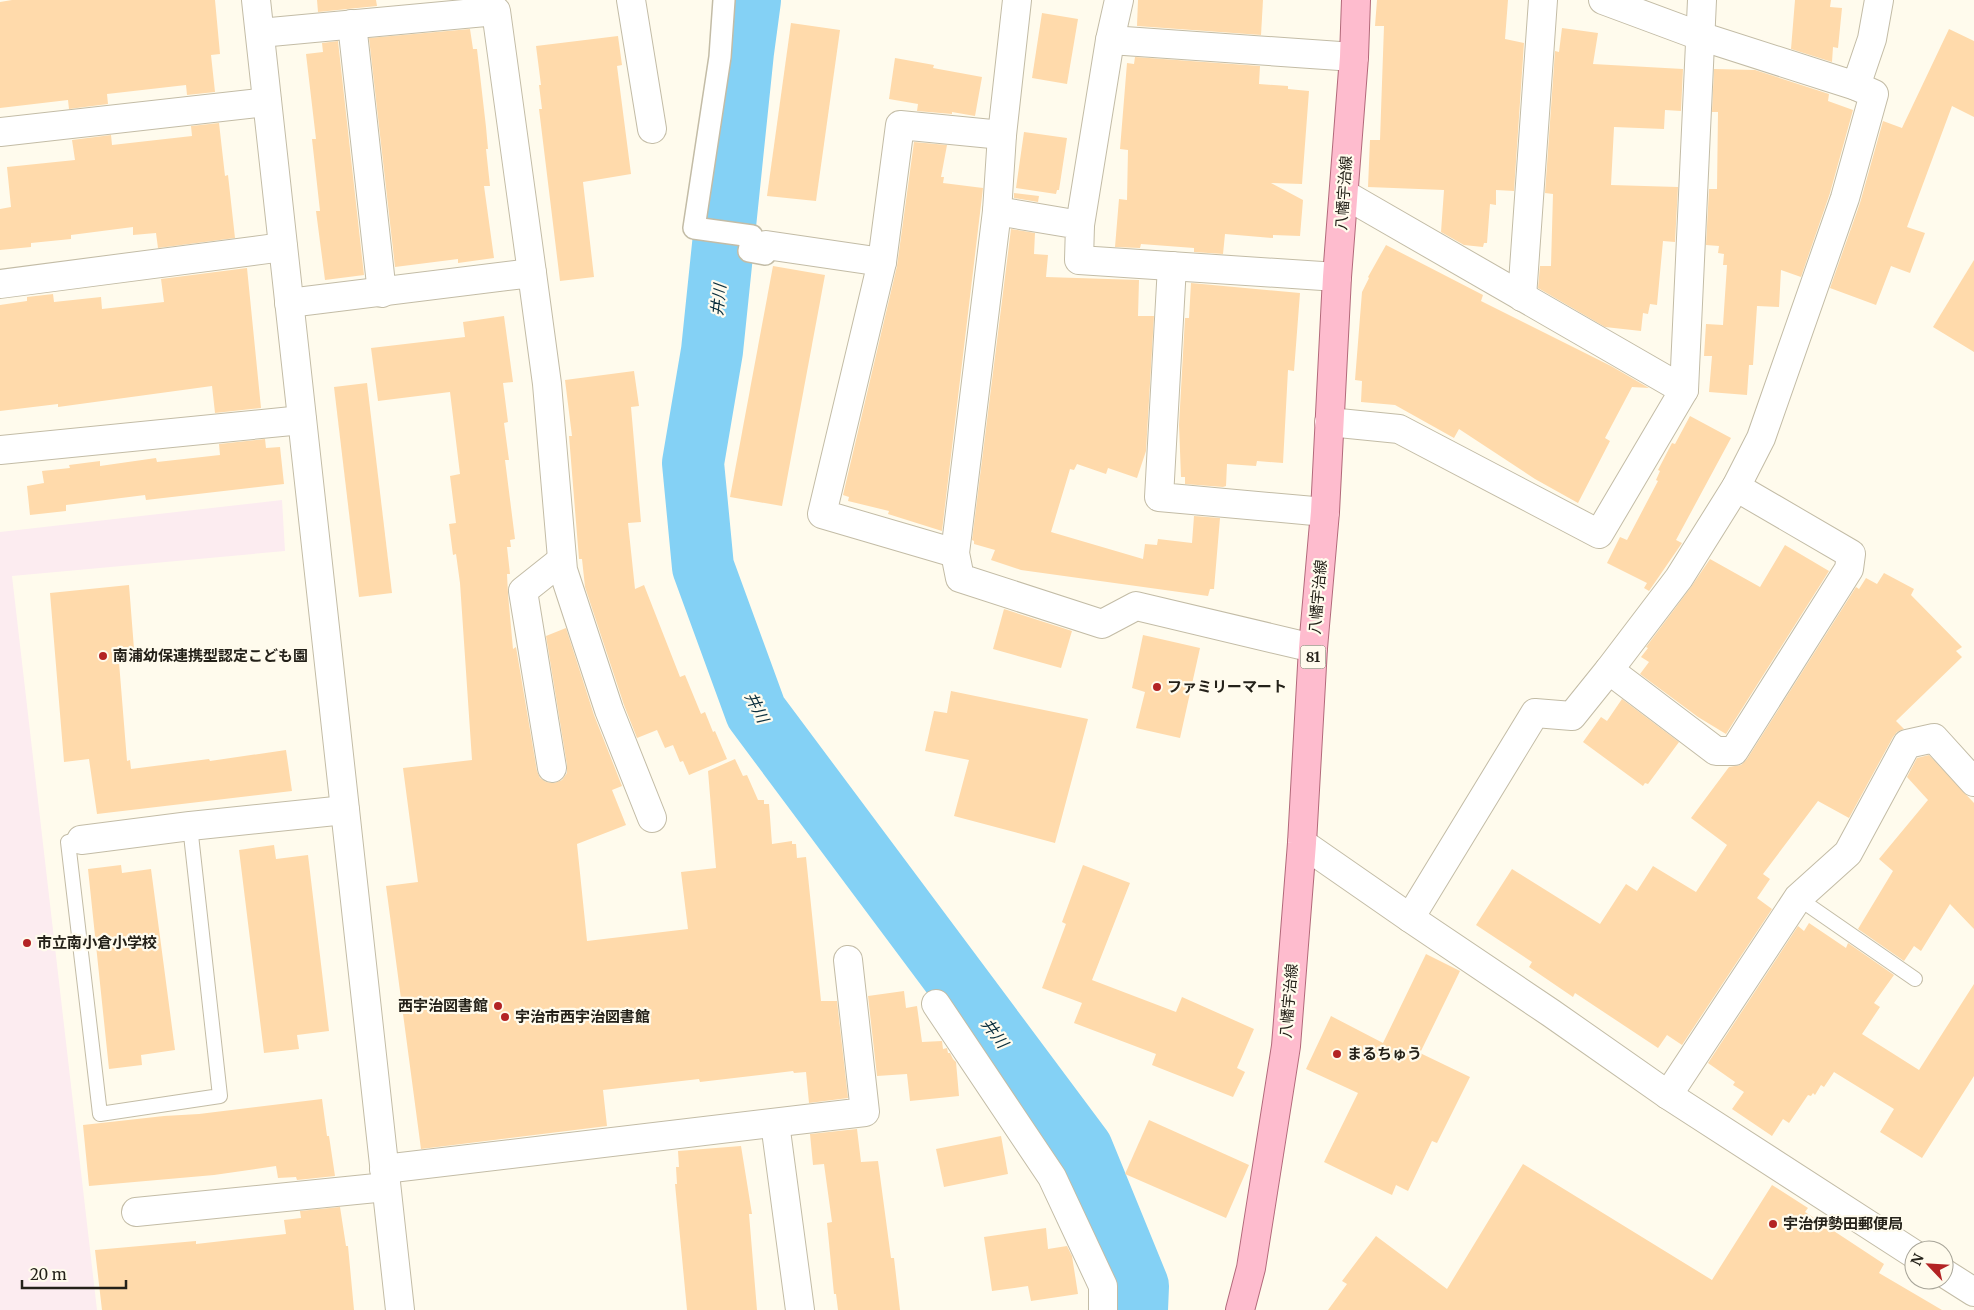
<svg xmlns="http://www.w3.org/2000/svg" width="1974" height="1310" viewBox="0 0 1974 1310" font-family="Merriweather,'Noto Sans JP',serif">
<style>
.education{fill:#fcecf0}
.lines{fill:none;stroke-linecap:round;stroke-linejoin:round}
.river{stroke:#84d1f5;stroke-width:62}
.building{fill:#ffdaab}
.service-casing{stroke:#c3bca6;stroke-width:16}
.pedestrian-casing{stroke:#c3bca6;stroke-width:24}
.minor-casing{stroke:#c3bca6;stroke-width:30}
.tertiary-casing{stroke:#c3bca6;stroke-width:30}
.primary-casing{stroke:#b2697a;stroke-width:30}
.service{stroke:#fff;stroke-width:14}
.pedestrian{stroke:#fff;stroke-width:21}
.minor{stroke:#fff;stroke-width:28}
.tertiary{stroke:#fff;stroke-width:28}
.primary{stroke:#febcce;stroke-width:28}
.poi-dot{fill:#b32324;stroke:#fffbed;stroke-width:2}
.labels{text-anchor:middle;stroke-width:4.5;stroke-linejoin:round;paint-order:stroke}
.shield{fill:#fffbed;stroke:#666259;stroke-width:1}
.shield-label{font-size:14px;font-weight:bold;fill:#242119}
.street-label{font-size:15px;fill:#242119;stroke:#fffbed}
.poi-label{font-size:15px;font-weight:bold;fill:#242119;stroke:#fffbed;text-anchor:start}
.water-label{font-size:16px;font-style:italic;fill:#0a2f3e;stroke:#fffbed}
</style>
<rect width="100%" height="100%" fill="#fffbed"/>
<path class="education" d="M282,500l3,51 -273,25 85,734h-97v-778z"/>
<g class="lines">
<path class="river" d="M750,0l-7,52 -31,299 -19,112 10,104 53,145 326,437 56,137 -1,24"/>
</g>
<g class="building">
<path d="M12,0h203l5,54 -9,1 4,37 -28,3 -1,-10 -79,9 1,10 -39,5 -1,-9 -68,8v-106z"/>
<path d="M317,0h59l1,6 -59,6z"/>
<path d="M1138,0h125l-2,35 -124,-9z"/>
<path d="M1377,0h131l-3,39 19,4 -10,148 -18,-1v15l-6,-1 -3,39h-3l-1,4 -19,-2 -23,-13 3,-42 -76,-3 2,-47h10l4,-114h-9z"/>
<path d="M1795,0h36l-1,7 12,1 -4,40 -5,-1 -1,15 -41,-13z"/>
<path d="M1042,13l36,6 -11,65 -35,-6z"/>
<path d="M791,23l49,7 -24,171 -49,-5z"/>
<path d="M1562,28l36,5 -5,31 90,5 -2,42 -16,-1 -1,19 -50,-2 -3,58 67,2 -3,55 -12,-1 -6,64 -7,-1 -2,10 -5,-1 -2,18 -36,-4 -67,-39 2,-22h11l2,-72 -8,-1 10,-142 4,1z"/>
<path d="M470,29l3,20h4l9,78 2,22h-2l4,37h-6l10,72 -36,5v-4l-63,8 -26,-229z"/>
<path d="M1949,29l25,12v76l-22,-11 -45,121 18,6 -15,40 -19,-7 -15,39 -46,-17 30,-85 23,-82 19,7z"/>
<path d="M618,36l4,29 -5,1 14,108 -48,8 11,95 -34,4 -21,-172h3l-3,-24h2l-5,-39z"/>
<path d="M338,41l26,234 -39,5 -9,-69h4l-8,-72h4l-10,-85 17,-2 -1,-9z"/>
<path d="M1135,57l125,9 -1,18 29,2v3l21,2 -7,93 -31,-1 32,17 -3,36 -27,-1v3l-48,-4 -2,20 -29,-2v-4l-53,-4 -1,4 -25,-1 4,-48 8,1 1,-50 -8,-1 7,-86 7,1z"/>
<path d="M895,58l39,7 -1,3 49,9 -7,39 -23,-4v2l-35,-3 1,-7 -29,-5z"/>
<path d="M1714,69l41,1 74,24 -1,7 25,9 -23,83 -29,84 -20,-7 -2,37 -22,-1 -4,59h-4l-2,30 -38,-3 3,-36h-8l2,-32 17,1 4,-60h-4l1,-11 -6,-1 1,-7 -13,-1 3,-56h8l1,-77h-6z"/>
<path d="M219,123l6,53 3,-1 7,63 -77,10 -2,-15 -23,2v-8l-62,8v4l-40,4v4l-31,3v-41l11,-2 -4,-40 68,-7 -3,-20 39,-5 1,10 80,-9 -1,-10z"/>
<path d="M1024,132l43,6 -8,52h-2l-1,4 -40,-6z"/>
<path d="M914,142l33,3 -6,32h3l-1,6 40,5 -41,343 -54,-17 1,-3 -41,-10 1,-4 -6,-2 54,-229z"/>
<path d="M1014,193l25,3 -1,6 -24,-4z"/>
<path d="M1011,229l24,4 -1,21 14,1 -2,22 93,3 -1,36h16l-8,135 -9,27 -29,-10 -2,6 -29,-10 -3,6 -4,-1 -19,63 92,27 2,-15 12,1 1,-6 34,4 2,-27 26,2 -6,71h-4l-2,7 -187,-26 -30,-10 4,-10 -21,-6v-3l-2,-1z"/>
<path d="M1386,245l97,50 -2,6 130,65 38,22 -17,-1 -27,51 5,3 -32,62 -43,-24 -76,-50 -5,9 -59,-33 -34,-3 1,-21 -7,-1 7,-88 7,-14 -1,-1z"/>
<path d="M1974,260v92l-41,-25z"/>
<path d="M773,266l52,9 -43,231 -52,-9z"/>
<path d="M247,268l14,140 -46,5 -3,-27 -154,21v-3l-58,7v-106l27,-4v-4l26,-3 1,8 47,-5 1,12 62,-7 -3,-23z"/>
<path d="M1191,283l109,10 -6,78 -6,-1 -5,93 -26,-2 -1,5 -29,-2 -1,22 -3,1 -38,-3v-7h-4l-2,-52 6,-107h4z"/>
<path d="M504,316l9,66 -10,1 5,39 -4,1 5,37h-4l10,79 -5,1 1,7h-4l3,27h-3l1,20 5,55 3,-2 21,124 3,7 6,4 8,1 8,-3 5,-7v-8l-21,-129 20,-8 28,87 28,71 -10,4 14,35 -49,19 10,97 101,-12 -7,-57 35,-4 -8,-97 27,-12 8,17 4,-1 11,25h6v4h5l3,40 20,-3v3h4l1,14 9,-1 15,144h16l11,97 -39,5 -3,-31 -12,1 -1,-2 -93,11 -1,-3 -96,11 4,36 -186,23 -35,-263 32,-4 -15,-114 69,-8 -12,-177 -4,-29 -3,1 -4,-31 7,-1 -6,-47 10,-2 -10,-82 -72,9 -7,-53 94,-11 -2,-15z"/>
<path d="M634,371l5,35 -8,1 10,115 -13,1 7,66 9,-4 36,92 5,-2 16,39 4,-2 8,20 2,-1 12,28 -38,16 -6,-14 -3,1 -7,-17 -8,3 -8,-18 -20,8 -13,-33 -39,-118 -3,-28h-3l-10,-123h3l-7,-56z"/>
<path d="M367,383l25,210 -33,4 -25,-210z"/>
<path d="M1690,416l41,22 -55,102 6,3 -33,48 -5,-3 3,-5 -40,-20 13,-26 7,3 31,-59 -2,-1 4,-9 -2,-1 14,-27 3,1z"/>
<path d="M265,439l1,9 14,-1 4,37 -138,16 -1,-5 -79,10v6l-36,4 -3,-29 17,-3 -2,-12 28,-3 -1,-3 31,-4v5l56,-8 1,4 63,-7 -1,-11z"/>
<path d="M1785,545l44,26 -103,163 -28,-17 -58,-43 9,-12 -8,-5 7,-9 -2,-1 45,-60 19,-28 50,28z"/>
<path d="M1884,573l30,16 -3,6 51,52 -6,4 6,6 -66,64 8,8 -7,3 -4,5 -44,81 -31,-17 -55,73 7,5 -13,19 15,11 -90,136 -15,-10 -9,13 -83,-55 -2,4 -44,-30 3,-5 -56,-37 36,-56 88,55 26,-40 11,7 16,-25 43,26 31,-47 -36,-27 38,-51 12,-2 6,-6 109,-172 3,2 7,-11 11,6z"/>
<path d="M129,585l5,64 -16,1 9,111 3,-1 1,9 78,-10 1,2 76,-11 6,41 -195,23 -8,-55 -25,3 -14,-169z"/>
<path d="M1004,609l68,22 -11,37 -68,-19z"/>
<path d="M1143,635l57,13 -20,90 -44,-10 9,-36 -13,-4z"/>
<path d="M951,691l137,28 -33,124 -101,-27 15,-56 -44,-9 9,-40 13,2z"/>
<path d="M1622,699l57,43 -31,42 -3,-1 -2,3 -60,-44 18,-25 6,4z"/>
<path d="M1929,755l45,48v126l-24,-25 -29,47 -7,-5 -10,15 -46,-32 35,-58 -14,-12 49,-59 -21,-23 10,-19z"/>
<path d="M274,845l2,14 32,-4 21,176 -32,4 2,14 -35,4 -25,-203z"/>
<path d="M121,865l1,8 29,-4 24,181 -34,5 1,10 -33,4 -21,-200z"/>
<path d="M1083,865l47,18 -38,97 84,32 6,-15 72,32 -17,39 8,4 -12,25 -81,-32 4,-11 -82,-31 8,-20 -40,-15 24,-64 -4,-2z"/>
<path d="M1809,923l37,25 2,-5 46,32 -20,28 6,4 -18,27 57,36 55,-86v92l-52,82 -42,-26 14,-23 -60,-37 -10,15 -3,-2 -6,10 -2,-2 -2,3 -3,-1 -19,28 -6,-4 -11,17 -40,-27 12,-17 -11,-7 2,-3 -27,-19 90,-137 6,5z"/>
<path d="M1426,954l34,17 -40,82 50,24 -33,66 -5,-2 -24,50 -12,-6 -4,10 -68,-33 34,-69 -52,-24 25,-53 52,27z"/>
<path d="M904,991l2,17 11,-2 5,36 20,-1 1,8 4,-1 1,5h2l3,6 3,3 3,34 -49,5 -3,-27 -30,2 -9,-80z"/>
<path d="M322,1099l5,37h2l6,40 -38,4 -1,-3 -18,1 -2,-12 -62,9 -125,11 -6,-61 81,-9 35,-2z"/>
<path d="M1149,1120l100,45 -23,53 -101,-44z"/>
<path d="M857,1129l4,33 17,-1 13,97h3l6,52h-62l-2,-16h-2l-7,-71 5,-1 -8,-58 -11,1 -3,-31z"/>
<path d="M1001,1136l7,38 -64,13 -8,-38z"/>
<path d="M741,1146l11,68h-3l8,96h-70l-12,-126h2l-1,-17h3l-1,-16z"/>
<path d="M1523,1164l189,116 60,-95 36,23 -3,4 79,52 -5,9 63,37h-614l19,-26 -5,-3 34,-45 71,53z"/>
<path d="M340,1207l6,39h2l6,64h-252l-7,-60 101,-9v3l90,-10 -2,-14 17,-2 -1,-7z"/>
<path d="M1046,1228l2,21 19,-3 5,10 6,38 -47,7 -3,-15 -36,5 -8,-54z"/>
</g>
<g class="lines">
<g class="service-casing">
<g id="service">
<path d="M81,840l-13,2 32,272 120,-18 -30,-270"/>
<path d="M1798,898l117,81"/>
</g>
</g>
<g class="pedestrian-casing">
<path id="pedestrian" d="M724,0l-4,57 -26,171 58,8 -3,15 16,3 1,-9"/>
</g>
<g class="minor-casing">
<g id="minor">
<path d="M631,0l21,129"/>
<path d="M1017,0l-15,135 -5,76 -42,342 5,25 142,46 34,-18 177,42"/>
<path d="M1603,0l97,36 156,50 16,-47 7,-39"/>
<path d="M352,24l30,269"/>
<path d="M260,33l236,-22 36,262"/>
<path d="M1110,40l244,17"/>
<path d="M0,132l267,-30"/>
<path d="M1344,194l340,196"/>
<path d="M997,211l83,14 -1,35 258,17"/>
<path d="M1080,225l30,-185 9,-40"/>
<path d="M766,245l116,17"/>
<path d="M1172,266l-13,231 166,15"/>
<path d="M0,284l283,-37"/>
<path d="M1522,297l21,-297"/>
<path d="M289,303l243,-30 15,111 16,186 46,140 43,108"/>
<path d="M1329,422l70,7 200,105 85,-144 18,-390"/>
<path d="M0,450l302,-30"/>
<path d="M955,553l-133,-39 60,-252 18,-137 102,10"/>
<path d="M1609,670l107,81h18l115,-182 2,-15 -115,-67"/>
<path d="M552,768l-29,-177 39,-31"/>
<path d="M81,840l109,-14 155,-16"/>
<path d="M1302,843l108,75 141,95 117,82 246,159"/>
<path d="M1410,918l125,-205 37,3 37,-46 70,-92 57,-91 25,-49 84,-240 29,-104 -18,-8"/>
<path d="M936,1004l116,173 51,109v24"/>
<path d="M1668,1095l130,-197 50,-45 59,-109 27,-6 40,44"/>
<path d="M775,1123l25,187"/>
<path d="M384,1169l481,-57 -17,-152"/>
<path d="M136,1212l250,-25"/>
<path d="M1944,1273l30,19"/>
</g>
</g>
<g class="tertiary-casing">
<path id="tertiary" d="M256,0l144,1310"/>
</g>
<g class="primary-casing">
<path id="primary" d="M1240,1310l11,-42 35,-222 16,-203 11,-195 12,-136 12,-235 17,-220 2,-57"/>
</g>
<use href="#service" class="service"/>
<use href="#pedestrian" class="pedestrian"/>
<use href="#minor" class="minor"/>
<use href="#tertiary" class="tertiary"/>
<use href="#primary" class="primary"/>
</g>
<g class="poi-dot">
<circle cx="103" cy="656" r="5"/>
<circle cx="1157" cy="687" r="5"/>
<circle cx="27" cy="943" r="5"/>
<circle cx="498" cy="1006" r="5"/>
<circle cx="505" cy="1017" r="5"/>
<circle cx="1337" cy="1054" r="5"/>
<circle cx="1773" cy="1224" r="5"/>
</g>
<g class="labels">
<rect class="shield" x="1300.5" y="645.5" width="25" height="23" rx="4"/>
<g class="shield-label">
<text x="1313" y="662">81</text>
</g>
<g class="street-label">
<text transform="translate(1344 193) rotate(-86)" y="5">八幡宇治線</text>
<text transform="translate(1318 597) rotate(-85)" y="5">八幡宇治線</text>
<text transform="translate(1289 1001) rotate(-85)" y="5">八幡宇治線</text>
</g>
<g class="poi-label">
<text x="113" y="661">南浦幼保連携型認定こども園</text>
<text x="1167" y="692">ファミリーマート</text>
<text x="37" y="948">市立南小倉小学校</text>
<text x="488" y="1011" text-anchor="end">西宇治図書館</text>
<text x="515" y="1022">宇治市西宇治図書館</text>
<text x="1347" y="1059">まるちゅう</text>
<text x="1783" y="1229">宇治伊勢田郵便局</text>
</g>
<g class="water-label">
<text transform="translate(718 300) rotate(-84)" y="6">井川</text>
<text transform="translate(757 707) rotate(63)" y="6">井川</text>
<text transform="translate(995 1033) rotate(53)" y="6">井川</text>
</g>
</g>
<g transform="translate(1929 1265) rotate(295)"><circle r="24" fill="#fffbed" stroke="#a7a498"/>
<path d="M0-4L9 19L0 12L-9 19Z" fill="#b32324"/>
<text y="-8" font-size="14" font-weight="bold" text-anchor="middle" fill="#242119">N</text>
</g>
<path d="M22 1280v8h104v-8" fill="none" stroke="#242119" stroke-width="2.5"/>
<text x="30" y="1280" font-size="15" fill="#242119" stroke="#fffbed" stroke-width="4" paint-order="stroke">20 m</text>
</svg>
